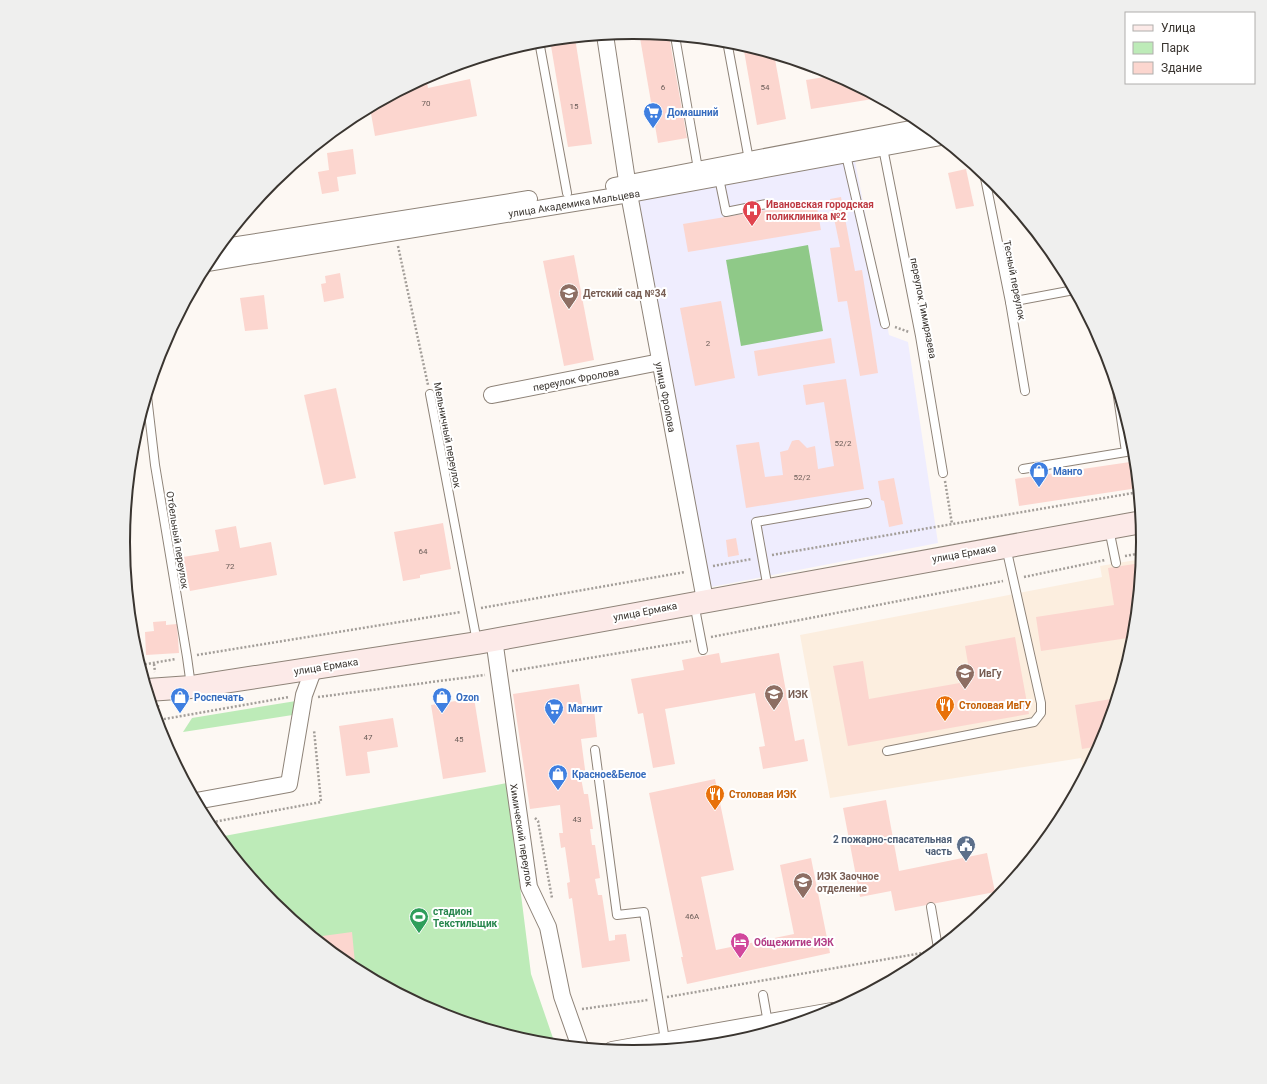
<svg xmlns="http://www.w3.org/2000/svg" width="1267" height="1084" viewBox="0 0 1267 1084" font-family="Roboto,sans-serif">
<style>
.built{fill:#fceedf}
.medical{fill:#efedfe}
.green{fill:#bdebb8}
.forest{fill:#8fc988}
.building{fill:#fcd6cf}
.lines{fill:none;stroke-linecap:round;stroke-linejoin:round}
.lane-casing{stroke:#8e8378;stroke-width:10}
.street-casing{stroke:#8e8378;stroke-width:18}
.secondary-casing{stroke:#8e8378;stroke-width:24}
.path{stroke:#a39e99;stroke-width:2.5;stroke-dasharray:2 2;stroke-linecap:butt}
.lane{stroke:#fff;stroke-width:8}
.street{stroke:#fff;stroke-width:16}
.secondary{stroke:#fceae8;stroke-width:22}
.labels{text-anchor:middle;stroke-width:4;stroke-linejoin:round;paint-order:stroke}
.number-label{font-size:8px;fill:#6a5d58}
.shop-label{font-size:10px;font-weight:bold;fill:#366cbe;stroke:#fff;text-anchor:start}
.street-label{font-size:10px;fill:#3a3530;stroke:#fff}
.health-label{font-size:10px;font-weight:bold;fill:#be3a42;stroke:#fff;text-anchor:start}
.education-label{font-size:10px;font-weight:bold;fill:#785e54;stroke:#fff;text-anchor:start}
.food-label{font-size:10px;font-weight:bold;fill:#c56008;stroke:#fff;text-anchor:start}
.service-label{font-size:10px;font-weight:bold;fill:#4e5e75;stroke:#fff;text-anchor:end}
.leisure-label{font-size:10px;font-weight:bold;fill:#27864d;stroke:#fff;text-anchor:start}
.hotel-label{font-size:10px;font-weight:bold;fill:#b23c85;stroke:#fff;text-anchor:start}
.rim{fill:none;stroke:#3a3530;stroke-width:2}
</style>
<rect width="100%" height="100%" fill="#fdf8f3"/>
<path class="built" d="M1142,559l-8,83 -29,95 -21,38 -3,-17 -251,40 -30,-163 302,-58 -2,-11z"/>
<path class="medical" d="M855,161l34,174 19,7 30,201 -227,44 -72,-386z"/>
<g class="green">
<path d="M296,701l3,13 -116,18 9,-14z"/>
<path d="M507,783l24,191 24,70 -21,-2 -96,-29 -88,-47 -77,-64 -54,-65z"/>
</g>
<path class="forest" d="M808,245l15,86 -82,15 -15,-86z"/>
<g class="building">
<path d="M639,32l30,4 18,102 -29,5z"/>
<path d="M575,38l17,106 -24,3 -18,-107z"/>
<path d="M743,45l31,9 12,65 -29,6z"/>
<path d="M837,75l42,23 -68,11 -5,-29z"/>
<path d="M426,77l2,11 42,-9 7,37 -102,20 -5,-28 15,-9 20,-4 -1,-6z"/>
<path d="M353,149l3,25 -19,3 2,14 -17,3 -4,-22 11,-2 -2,-17z"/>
<path d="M966,169l8,37 -18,3 -8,-36z"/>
<path d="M841,197l14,74 7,-1 16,103 -18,3 -13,-75 -9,1 -8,-54 10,-1 -10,-48z"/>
<path d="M816,202l5,28 -133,22 -5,-28z"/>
<path d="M574,255l20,105 -30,6 -21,-105z"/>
<path d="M340,273l4,25 -20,4 -3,-18 5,-1 -1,-7z"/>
<path d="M264,295l4,34 -23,2 -5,-33z"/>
<path d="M721,301l14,77 -40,8 -15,-78z"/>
<path d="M831,338l4,25 -77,13 -4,-25z"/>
<path d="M846,379l18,110 -118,19 -10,-63 23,-3 6,35 18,-2 -3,-23 8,-2 4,-9 4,-1h3l8,8 8,-2 3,23 16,-3 -10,-64 -18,3 -3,-20z"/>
<path d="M336,388l20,90 -32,7 -20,-90z"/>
<path d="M1122,406l12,37 4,45 -119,18 -4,-27 115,-17z"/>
<path d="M894,478l9,46 -14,3 -5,-26 -3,-1 -3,-19z"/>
<path d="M443,523l8,46 -31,6v3l-17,3 -9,-49z"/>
<path d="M236,526l4,22 31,-6 6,33 -87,16 -7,-34 36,-6 -4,-21z"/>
<path d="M736,538l3,17 -11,2 -2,-17z"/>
<path d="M1141,563l-7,79 -4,12 -2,-16 -87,13 -5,-34 78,-12 -6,-37z"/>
<path d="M166,621v4l11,-1 2,29 -33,2 -1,-23 9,-1 -1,-9z"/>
<path d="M1015,637l14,77 -181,32 -15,-80 30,-5 6,38 102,-18 -6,-35z"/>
<path d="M719,653l2,10 58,-10 16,88 9,-2 4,22 -45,8 -4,-22 6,-1 -10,-53 -90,16 10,55 -22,4 -10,-55 -5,1 -7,-35 53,-9 -2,-10z"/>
<path d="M579,684l4,26 11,-1 3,28 -16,2 5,38 -5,1 3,16h4l5,35h-3l2,16h3l5,33 -5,1 3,16h4l7,46 6,-1v-5l11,-1 4,27 -48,7 -10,-70 -3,1 -2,-16 3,-1 -5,-35 -4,1 -2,-15h4l-3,-28 -30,4 -17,-115z"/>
<path d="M474,698l12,74 -43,7 -12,-74z"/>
<path d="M1117,698l-12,39 -5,9 -18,3 -7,-44z"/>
<path d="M393,718l5,29 -31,5 3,21 -24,3 -7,-50z"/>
<path d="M715,779l19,91 -33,7 15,73 78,-16 -14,-69 31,-7 19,95 -143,31 -6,-27h2l-34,-164z"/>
<path d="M886,800l13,71 88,-18 8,39 -100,19 -4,-20 -31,6 -17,-89z"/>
<path d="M352,932l3,31 -8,1 -32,-27z"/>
</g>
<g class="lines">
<g class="lane-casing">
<g id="lane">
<path d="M675,36l23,133"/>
<path d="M539,41l28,152"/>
<path d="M727,41l22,119"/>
<path d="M883,148l37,188 23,137"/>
<path d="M846,155l39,169"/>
<path d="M984,173l26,129 15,89"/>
<path d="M719,178l7,34 40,-8"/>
<path d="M1010,302l64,-12"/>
<path d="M430,394l47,248"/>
<path d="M147,396l8,69 32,192 4,29"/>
<path d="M1023,469l103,-17 -10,-69"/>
<path d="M1109,529l7,34"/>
<path d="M768,589l-12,-67 111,-19"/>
<path d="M694,603l9,47"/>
<path d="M595,750l22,165 27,-3 21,128"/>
<path d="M887,751l147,-29 7,-9v-10l-35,-156"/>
<path d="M931,907l7,41"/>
<path d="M763,995l5,28"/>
</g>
</g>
<g class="street-casing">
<g id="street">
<path d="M605,35l24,159 76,406"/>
<path d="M614,186l312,-60"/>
<path d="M218,248l311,-49"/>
<path d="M207,263l422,-69 312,-57"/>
<path d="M492,395l168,-33"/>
<path d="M494,639l35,248 19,40 14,69 18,51"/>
<path d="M196,801l93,-17 15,-89 10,-27"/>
<path d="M612,1050l220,-39"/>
</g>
</g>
<g class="secondary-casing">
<path id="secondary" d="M148,690l43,-3 286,-44 665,-121"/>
</g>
<g class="path">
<path d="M398,246l30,139"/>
<path d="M895,327l14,5"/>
<path d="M945,481l7,43"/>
<path d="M772,555l367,-63"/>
<path d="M1125,556l17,-3"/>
<path d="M713,566l39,-7"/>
<path d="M1024,577l81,-17"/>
<path d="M481,608l204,-36"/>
<path d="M711,637l292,-56"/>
<path d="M197,655l264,-43"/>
<path d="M154,664l1,8"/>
<path d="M141,665l35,-6"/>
<path d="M512,671l179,-30"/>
<path d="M318,697l167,-22"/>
<path d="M158,705l1,15 130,-23"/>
<path d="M158,724l1,-4"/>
<path d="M535,818l3,3 14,77"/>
<path d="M208,823l113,-21 -7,-72"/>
<path d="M667,997l261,-45"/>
<path d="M582,1009l66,-9"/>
</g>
<use href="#lane" class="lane"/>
<use href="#street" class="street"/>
<use href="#secondary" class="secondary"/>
</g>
<defs>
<g id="supermarket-pin" transform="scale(1)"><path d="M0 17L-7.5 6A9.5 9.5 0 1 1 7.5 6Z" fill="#3f7fe0" stroke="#fff"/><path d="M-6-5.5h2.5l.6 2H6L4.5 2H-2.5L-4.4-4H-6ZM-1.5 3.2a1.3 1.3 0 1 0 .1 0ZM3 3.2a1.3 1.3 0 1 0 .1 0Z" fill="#fff"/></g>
<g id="hospital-pin" transform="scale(1)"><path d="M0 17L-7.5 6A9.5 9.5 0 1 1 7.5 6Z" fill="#e0444e" stroke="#fff"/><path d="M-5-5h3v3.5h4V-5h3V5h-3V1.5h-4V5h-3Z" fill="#fff"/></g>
<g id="school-pin" transform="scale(1)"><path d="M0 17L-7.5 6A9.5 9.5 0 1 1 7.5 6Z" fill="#8d6e63" stroke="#fff"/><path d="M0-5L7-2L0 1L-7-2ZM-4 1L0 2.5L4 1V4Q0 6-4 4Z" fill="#fff"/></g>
<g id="shop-pin" transform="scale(1)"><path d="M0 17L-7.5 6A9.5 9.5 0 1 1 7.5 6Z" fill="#3f7fe0" stroke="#fff"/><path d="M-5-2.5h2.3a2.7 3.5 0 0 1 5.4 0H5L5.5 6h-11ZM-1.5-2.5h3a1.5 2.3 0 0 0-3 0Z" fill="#fff"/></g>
<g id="university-pin" transform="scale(1)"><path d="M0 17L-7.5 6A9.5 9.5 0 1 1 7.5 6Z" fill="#8d6e63" stroke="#fff"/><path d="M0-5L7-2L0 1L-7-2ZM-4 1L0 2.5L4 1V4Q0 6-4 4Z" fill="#fff"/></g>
<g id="restaurant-pin" transform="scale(1)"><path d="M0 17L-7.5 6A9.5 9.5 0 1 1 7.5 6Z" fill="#e8710a" stroke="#fff"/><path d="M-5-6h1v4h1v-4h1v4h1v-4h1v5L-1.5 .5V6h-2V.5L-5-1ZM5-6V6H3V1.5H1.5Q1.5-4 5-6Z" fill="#fff"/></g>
<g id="civic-pin" transform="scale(1)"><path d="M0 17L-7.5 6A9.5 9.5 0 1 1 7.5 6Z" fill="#5c6f8a" stroke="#fff"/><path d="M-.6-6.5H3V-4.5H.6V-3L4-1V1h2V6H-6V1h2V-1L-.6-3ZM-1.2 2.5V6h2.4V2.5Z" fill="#fff"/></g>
<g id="stadium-pin" transform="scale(1)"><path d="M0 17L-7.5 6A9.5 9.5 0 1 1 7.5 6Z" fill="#2e9e5b" stroke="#fff"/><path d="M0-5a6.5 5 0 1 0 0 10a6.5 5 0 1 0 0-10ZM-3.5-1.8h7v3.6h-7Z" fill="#fff"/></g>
<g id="hotel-pin" transform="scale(1)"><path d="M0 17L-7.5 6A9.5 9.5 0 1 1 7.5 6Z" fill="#d1479c" stroke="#fff"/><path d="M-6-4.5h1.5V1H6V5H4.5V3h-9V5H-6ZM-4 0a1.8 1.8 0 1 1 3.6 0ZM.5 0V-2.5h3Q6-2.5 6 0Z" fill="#fff"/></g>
</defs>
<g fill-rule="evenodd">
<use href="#supermarket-pin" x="653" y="112"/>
<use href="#hospital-pin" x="752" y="210"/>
<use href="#school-pin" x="569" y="293"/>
<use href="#shop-pin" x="1039" y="471"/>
<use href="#university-pin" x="965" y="673"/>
<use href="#university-pin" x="774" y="694"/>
<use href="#shop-pin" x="180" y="697"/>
<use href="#shop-pin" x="442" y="697"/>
<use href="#restaurant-pin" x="945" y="705"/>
<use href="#supermarket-pin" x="554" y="708"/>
<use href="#shop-pin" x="558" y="774"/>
<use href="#restaurant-pin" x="715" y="794"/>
<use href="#civic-pin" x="966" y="845"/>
<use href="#university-pin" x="803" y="882"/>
<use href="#stadium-pin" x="419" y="917"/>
<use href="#hotel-pin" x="740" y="942"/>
</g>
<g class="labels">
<g class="number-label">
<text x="663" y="90">6</text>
<text x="765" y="90">54</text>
<text x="426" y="106">70</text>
<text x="574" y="109">15</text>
<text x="708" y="346">2</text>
<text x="843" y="446">52/2</text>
<text x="802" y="480">52/2</text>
<text x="423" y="554">64</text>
<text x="230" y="569">72</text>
<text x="368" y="740">47</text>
<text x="459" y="742">45</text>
<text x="577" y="822">43</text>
<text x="692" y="919">46А</text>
</g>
<g class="shop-label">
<text x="667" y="116">Домашний</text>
<text x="1053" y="475">Манго</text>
<text x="194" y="701">Роспечать</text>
<text x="456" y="701">Ozon</text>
<text x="568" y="712">Магнит</text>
<text x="572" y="778">Красное&amp;Белое</text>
</g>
<g class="street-label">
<text transform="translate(574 203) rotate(-9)" y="4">улица Академика Мальцева</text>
<text transform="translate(1015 280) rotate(79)" y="4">Тесный переулок</text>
<text transform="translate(924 308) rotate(79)" y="4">переулок Тимирязева</text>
<text transform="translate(576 379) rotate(-11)" y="4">переулок Фролова</text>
<text transform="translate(666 397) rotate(79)" y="4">улица Фролова</text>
<text transform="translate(448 435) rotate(79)" y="4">Мельничный переулок</text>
<text transform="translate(178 540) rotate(81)" y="4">Отбельный переулок</text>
<text transform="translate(964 553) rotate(-10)" y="4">улица Ермака</text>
<text transform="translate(645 611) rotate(-11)" y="4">улица Ермака</text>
<text transform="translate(326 666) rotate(-9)" y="4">улица Ермака</text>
<text transform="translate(522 835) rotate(81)" y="4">Химический переулок</text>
</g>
<g class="health-label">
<text x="766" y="208">Ивановская городская<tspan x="766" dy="12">поликлиника №2</tspan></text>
</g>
<g class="education-label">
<text x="583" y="297">Детский сад №34</text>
<text x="979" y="677">ИвГу</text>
<text x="788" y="698">ИЭК</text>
<text x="817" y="880">ИЭК Заочное<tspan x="817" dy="12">отделение</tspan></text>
</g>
<g class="food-label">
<text x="959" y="709">Столовая ИвГУ</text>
<text x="729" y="798">Столовая ИЭК</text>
</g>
<g class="service-label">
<text x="952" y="843">2 пожарно-спасательная<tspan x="952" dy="12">часть</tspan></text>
</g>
<g class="leisure-label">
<text x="433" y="915">стадион<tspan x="433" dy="12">Текстильщик</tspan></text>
</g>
<g class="hotel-label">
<text x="754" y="946">Общежитие ИЭК</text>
</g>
</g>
<path d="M0 0H1267V1084H0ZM130 542a503 503 0 1 1 1006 0a503 503 0 1 1-1006 0Z" fill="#efefee" fill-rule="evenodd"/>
<path class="rim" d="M130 542a503 503 0 1 1 1006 0a503 503 0 1 1-1006 0Z"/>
<rect x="1125" y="12" width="130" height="72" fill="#ffffff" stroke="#b0aeac"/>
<rect x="1133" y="25" width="20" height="6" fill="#fceae8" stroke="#b0aeac"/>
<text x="1161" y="32" font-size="12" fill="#3a3530">Улица</text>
<rect x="1133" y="42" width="20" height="12" fill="#bdebb8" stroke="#b0aeac"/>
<text x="1161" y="52" font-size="12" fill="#3a3530">Парк</text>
<rect x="1133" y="62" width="20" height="12" fill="#fcd6cf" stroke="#b0aeac"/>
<text x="1161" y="72" font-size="12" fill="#3a3530">Здание</text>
</svg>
